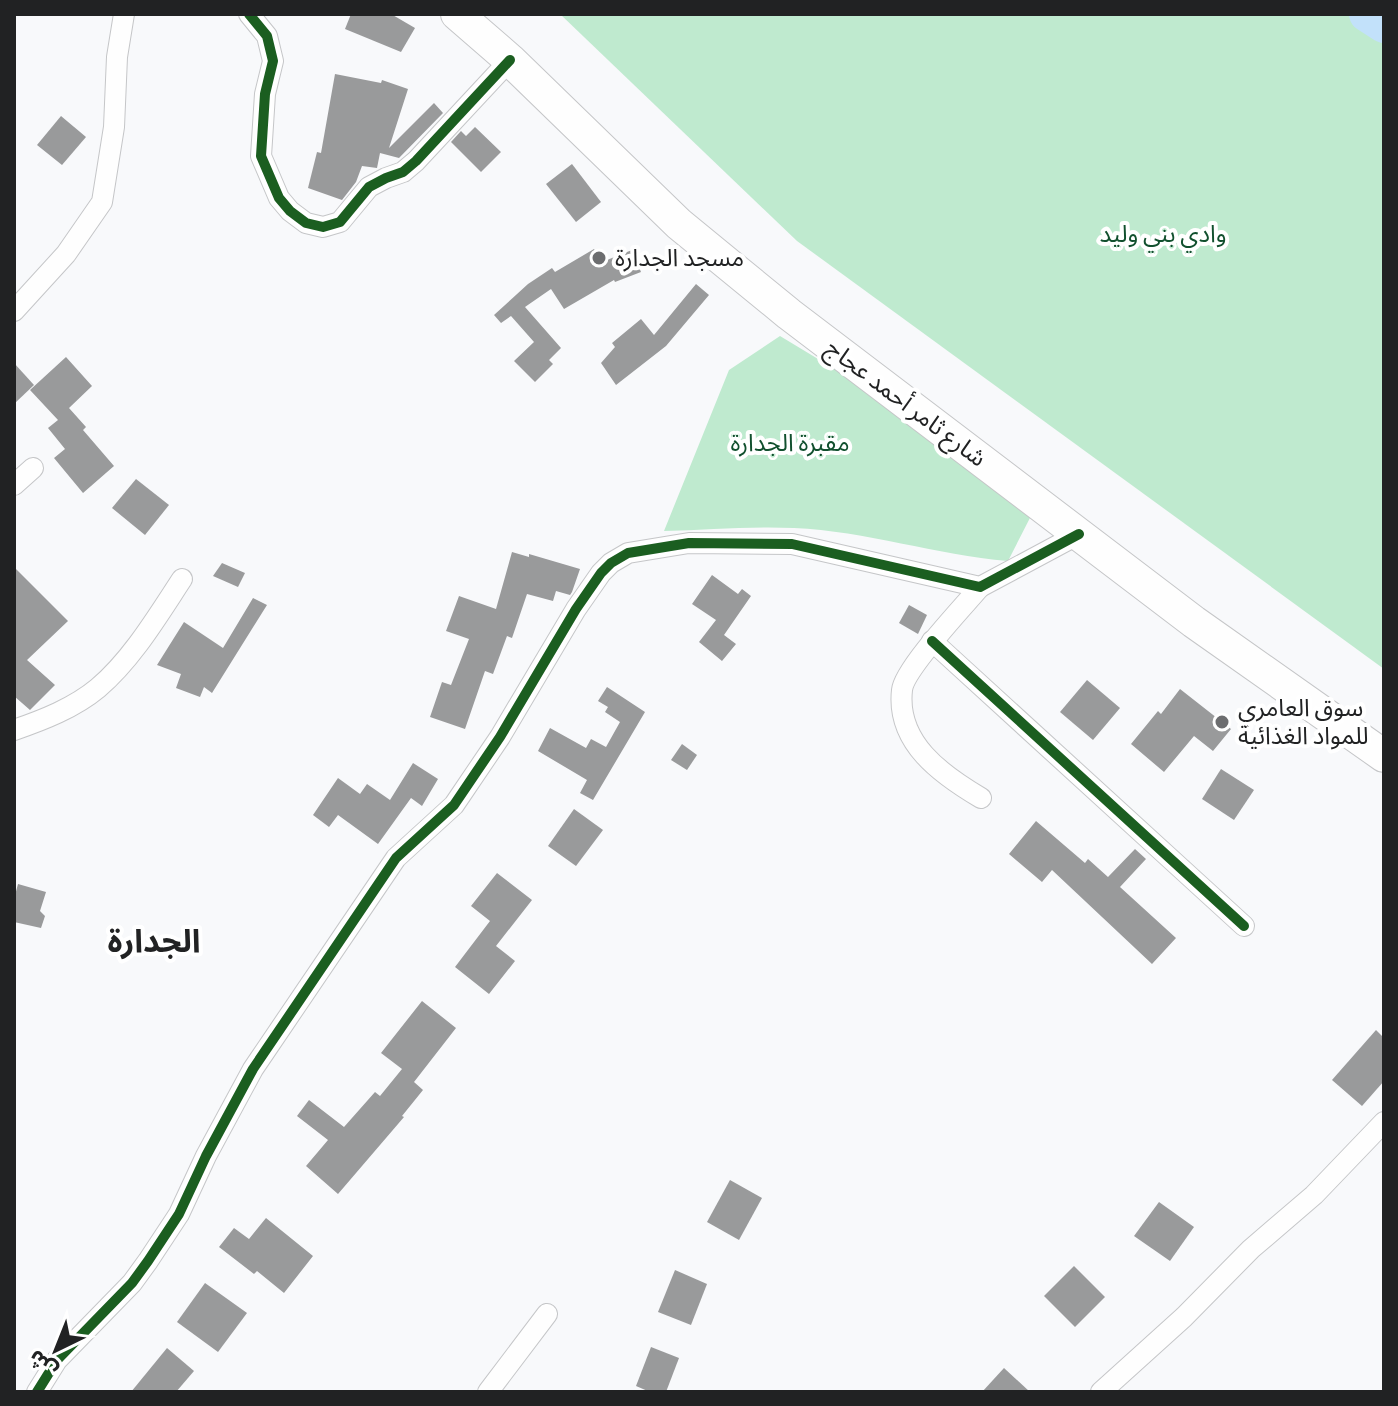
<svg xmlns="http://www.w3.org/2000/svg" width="1398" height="1406" viewBox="0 0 1398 1406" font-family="Manrope,'Noto Sans Arabic',sans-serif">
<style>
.green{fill:#bfeacf}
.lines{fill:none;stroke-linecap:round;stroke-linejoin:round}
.river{stroke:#c2e1fa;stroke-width:36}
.building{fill:#999a9b}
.street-casing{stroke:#c5c6c8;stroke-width:22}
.primary-casing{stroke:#c5c6c8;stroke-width:34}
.street{stroke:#fefefe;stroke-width:20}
.primary{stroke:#fefefe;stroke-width:32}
.cycleway-casing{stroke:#fff;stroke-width:15}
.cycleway{stroke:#1b5e20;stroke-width:10}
.poi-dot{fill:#6c6d6f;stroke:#fff;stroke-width:3}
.labels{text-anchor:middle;stroke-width:8;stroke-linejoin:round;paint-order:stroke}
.park-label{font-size:24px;fill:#11502e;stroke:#fff}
.poi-label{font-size:24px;fill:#212223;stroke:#fff;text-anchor:start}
.street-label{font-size:24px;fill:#212223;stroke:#fff}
.district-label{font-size:32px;font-weight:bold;fill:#212223;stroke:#fff}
</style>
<rect width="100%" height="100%" fill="#f8f9fb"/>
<g class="green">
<path d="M560,14h824v655l-587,-428z"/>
<path d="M780,336l139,84 114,92 -25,49c-72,-6 -142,-30 -214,-33 -43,-2 -87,2 -130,3l65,-161z"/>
</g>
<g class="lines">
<path class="river" d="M1367,14l17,11"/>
</g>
<g class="building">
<path d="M351,14h40l24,14 -14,24 -56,-23z"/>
<path d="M335,74l46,9 1,-3 26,9 -19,59 45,-45 9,10 -44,45 -19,-5 -3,15 -15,-2 -6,16 -14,18 -34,-12 9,-36 4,1z"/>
<path d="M61,116l25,21 -24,28 -25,-20z"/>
<path d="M475,127l26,25 -20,20 -30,-30 10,-11 5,5z"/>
<path d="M572,164l29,38 -25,20 -30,-38z"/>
<path d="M594,249l8,13 30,-12 9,22 -26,10 -1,-2 -50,29 -13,-20 -26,18 36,41 -12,12 4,4 -18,18 -21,-21 20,-19 -23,-26 -10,7 -7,-8 34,-31 24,-16 3,4z"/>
<path d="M696,284l13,11 -43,51 -50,39 -15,-22 14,-16 -3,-4 29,-24 13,16z"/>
<path d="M66,357l26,29 -23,22 17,19 -3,3 31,36 -31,27 -29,-35 11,-9 -17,-21 10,-8 -28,-30z"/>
<path d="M14,363l20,22 -20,19z"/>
<path d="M136,479l33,26 -24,30 -33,-27z"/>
<path d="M512,552l17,5v-3l51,15 -8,23 -2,3 -14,-4 -3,10 -26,-7 -15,44 -5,-2 -14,38 -8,-3 -20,58 -35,-12 12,-35 9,3 18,-46 -23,-8 13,-35 37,13z"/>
<path d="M222,563l23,10 -7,14 -25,-11z"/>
<path d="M14,567l54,54 -41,39 28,25 -25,25 -16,-14z"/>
<path d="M712,575l26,19 4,-5 9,7 -27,39 12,9 -14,17 -23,-19 17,-22 -24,-16z"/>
<path d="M253,598l14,7 -55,88 -8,-6 -4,10 -24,-9 5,-14 -24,-9 27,-43 39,26z"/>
<path d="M909,605l18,10 -9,19 -19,-11z"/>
<path d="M1087,680l33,28 -27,32 -33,-28z"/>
<path d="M607,687l38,25 -52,88 -13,-7 7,-13 -49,-29 12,-23 36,20 5,-9 15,8 14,-25 -15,-10 3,-5 -10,-6z"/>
<path d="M1180,689l51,40 -18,22 -19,-15 -30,36 -33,-28 27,-33 3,3z"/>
<path d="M682,744l15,11 -10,15 -16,-10z"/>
<path d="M413,763l25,16 -16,27 -11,-8 -33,46 -40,-29 -9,12 -16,-12 25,-37 22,16 7,-10 23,16z"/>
<path d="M1221,769l33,21 -20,30 -32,-21z"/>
<path d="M574,809l29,21 -27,36 -28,-20z"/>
<path d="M1036,821l49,42 3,-4 20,18 27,-28 11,10 -26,28 56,51 -24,26 -100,-94 -10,12 -33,-28z"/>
<path d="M497,873l35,27 -36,46 19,15 -26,33 -34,-27 35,-46 -19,-15z"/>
<path d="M18,884l28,8 -6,19 5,5 -4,12 -27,-6v-23z"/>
<path d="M422,1001l34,27 -42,54 9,8 -21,26 2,1 -66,77 -32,-28 22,-26 -31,-24 12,-16 35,27 31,-35 5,4 22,-27 -21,-16z"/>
<path d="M1376,1030l8,8v43l-22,25 -30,-26z"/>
<path d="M730,1180l32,18 -23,42 -32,-18z"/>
<path d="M1159,1202l35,25 -24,34 -36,-25z"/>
<path d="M266,1218l47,38 -29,37 -27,-22 -3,3 -35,-27 15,-19 15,11z"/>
<path d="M1074,1266l31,31 -30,30 -31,-31z"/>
<path d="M675,1270l32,14 -16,41 -33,-13z"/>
<path d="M205,1283l42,30 -29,39 -41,-30z"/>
<path d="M651,1347l28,11 -13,34h-16l-14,-6z"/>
<path d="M167,1348l27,23 -18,21h-45z"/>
<path d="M1004,1368l26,24h-48z"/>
</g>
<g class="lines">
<g class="street-casing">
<g id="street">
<path d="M249,14l18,22 6,25 -8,33 -4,62 18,42 11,13 16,12 17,4 17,-5 29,-35 17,-9 17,-6 13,-11 94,-101"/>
<path d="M14,311l52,-57 36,-52 12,-75 3,-70 7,-43"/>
<path d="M14,485l19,-17"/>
<path d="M980,587c-16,19 -76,82 -78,103 -6,53 40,85 79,108"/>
<path d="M932,641l312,285"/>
<path d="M14,730c29,-10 60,-22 84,-42 34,-29 59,-71 84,-109"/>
<path d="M37,1392l20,-32 75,-77 16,-22 31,-47 27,-58 47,-87 143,-211 58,-53 46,-68 76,-128 25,-36 10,-10 17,-10 61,-10 103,1 188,43 99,-53"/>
<path d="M488,1392l59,-78"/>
<path d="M1101,1392l83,-75 67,-68 63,-54 70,-73"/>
</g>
</g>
<g class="primary-casing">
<path id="primary" d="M457,14l53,46 169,164 110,90 405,308 190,134"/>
</g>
<use href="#street" class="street"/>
<use href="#primary" class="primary"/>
<g class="cycleway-casing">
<g id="cycleway">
<path d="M249,14l18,22 6,25 -8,33 -4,62 18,42 11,13 16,12 17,4 17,-5 29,-35 17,-9 17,-6 13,-11 94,-101"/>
<path d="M932,641l312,285"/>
<path d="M37,1392l20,-32 75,-77 16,-22 31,-47 27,-58 47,-87 143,-211 58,-53 46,-68 76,-128 25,-36 10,-10 17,-10 61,-10 103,1 188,43 99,-53"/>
</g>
</g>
<use href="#cycleway" class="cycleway"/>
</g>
<g class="poi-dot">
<circle cx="599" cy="258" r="8"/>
<circle cx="1222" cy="722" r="8"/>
</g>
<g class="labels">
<g class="park-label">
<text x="1163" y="242">وادي بني وليد</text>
<text x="790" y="451">مقبرة الجدارة</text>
</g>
<g class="poi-label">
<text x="615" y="266">مسجد الجدارة</text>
<text x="1238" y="716">سوق العامري<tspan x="1238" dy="28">للمواد الغذائية</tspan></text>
</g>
<g class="street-label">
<text transform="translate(906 403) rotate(37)" y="8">شارع ثامر أحمد عجاج</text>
</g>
<g class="district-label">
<text x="154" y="952">الجدارة</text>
</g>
</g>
<rect width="1398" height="1406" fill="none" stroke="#212223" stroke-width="32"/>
<g transform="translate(56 1350) rotate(223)" stroke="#ffffff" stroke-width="6" paint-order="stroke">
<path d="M0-6L14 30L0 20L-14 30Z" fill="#212223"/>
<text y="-12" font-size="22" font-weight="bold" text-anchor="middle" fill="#212223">ش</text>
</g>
</svg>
